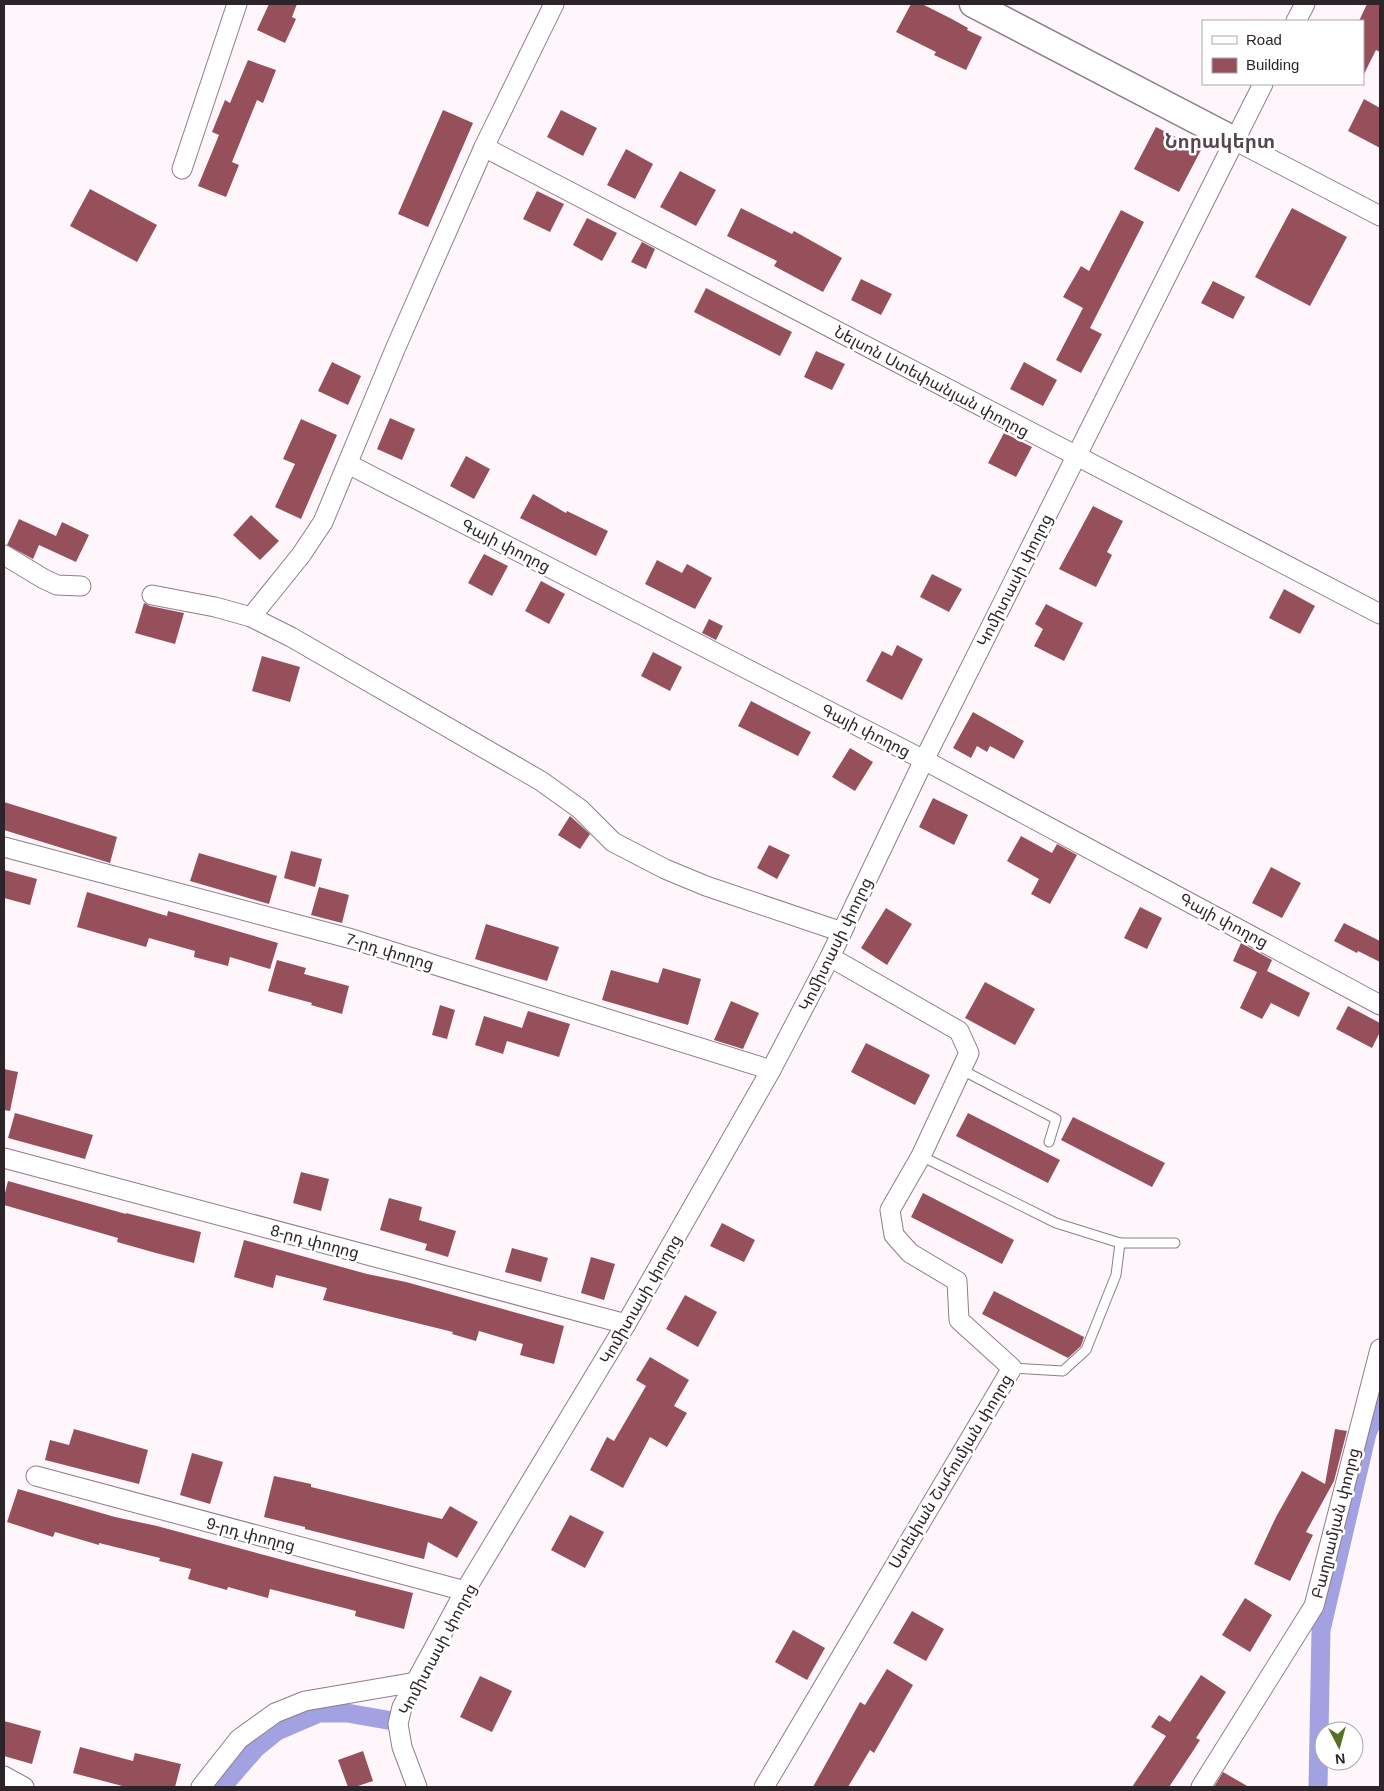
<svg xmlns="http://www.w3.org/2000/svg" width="1384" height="1791" viewBox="0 0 1384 1791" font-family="Helvetica,'Noto Sans Armenian',sans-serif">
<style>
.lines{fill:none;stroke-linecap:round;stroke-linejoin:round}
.canal{stroke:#a2a2e2;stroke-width:19}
.building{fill:#95505c}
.lane-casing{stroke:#907c88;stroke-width:11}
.street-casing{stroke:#907c88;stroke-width:21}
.secondary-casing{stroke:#907c88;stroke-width:29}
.lane{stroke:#fff;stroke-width:9}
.street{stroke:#fff;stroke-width:19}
.secondary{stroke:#fff;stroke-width:26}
.labels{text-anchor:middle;stroke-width:5;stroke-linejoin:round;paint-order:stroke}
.street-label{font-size:16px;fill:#2c2429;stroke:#fff}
.quarter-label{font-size:19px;font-weight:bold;fill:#56444f;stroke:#fff}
</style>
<rect width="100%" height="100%" fill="#fff6fb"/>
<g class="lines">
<g class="canal">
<path d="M222,1787l33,-38 22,-18 42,-18h28l40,7"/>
<path d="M1318,1787l3,-157 46,-197 13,-28"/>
</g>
</g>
<g class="building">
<path d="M269,4h28l-5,13 4,2 -11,24 -28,-13z"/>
<path d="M911,4h11l28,14 18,10 -1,2 15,7 -16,33 -32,-15 2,-3 -40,-20z"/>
<path d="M1367,4h13v48l-4,-2 -13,26v-55h-4z"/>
<path d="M248,60l28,10 -13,33 -6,-3 -25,62 7,3 -13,32 -28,-11 21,-51 -7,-3 13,-32 5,3z"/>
<path d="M1364,99l16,9v40l-32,-17z"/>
<path d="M443,110l30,13 -45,104 -30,-13z"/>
<path d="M561,110l36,18 -14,28 -36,-19z"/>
<path d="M1156,127l45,23 -22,42 -45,-23z"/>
<path d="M626,149l27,15 -18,35 -28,-14z"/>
<path d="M680,171l36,19 -20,36 -36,-19z"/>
<path d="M90,189l67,36 -20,37 -67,-36z"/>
<path d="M537,191l27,13 -14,28 -27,-13z"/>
<path d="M741,208l51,26 2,-3 48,27 -19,34 -49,-26 3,-5 -50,-25z"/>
<path d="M1292,208l55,29 -37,69 -55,-29z"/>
<path d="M1121,210l23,12 -54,106 12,6 -21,39 -25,-13 27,-52 -20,-11 18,-31 8,5z"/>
<path d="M587,218l30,15 -15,28 -29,-16z"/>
<path d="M642,242l13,7 -9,20 -15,-7z"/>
<path d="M861,279l31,15 -11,21 -30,-15z"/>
<path d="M1213,281l32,16 -12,22 -32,-16z"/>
<path d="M706,288l86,44 -12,24 -86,-44z"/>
<path d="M816,351l29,13 -13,26 -28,-13z"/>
<path d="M332,362l29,14 -13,29 -30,-14z"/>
<path d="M1024,362l33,18 -14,26 -33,-17z"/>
<path d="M390,418l25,11 -13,31 -25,-11z"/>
<path d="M301,419l36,16 -36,84 -26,-12 20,-43 -12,-5z"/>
<path d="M1004,433l28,14 -16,30 -28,-14z"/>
<path d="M466,456l24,13 -16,30 -24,-13z"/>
<path d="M533,494l33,19 1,-2 41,20 -12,25 -76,-38z"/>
<path d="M1093,506l30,15 -16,31 5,3 -16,32 -37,-18z"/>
<path d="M251,515l28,26 -19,19 -27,-25z"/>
<path d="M19,519l37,17 6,-14 27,13 -13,27 -37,-17 -6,14 -26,-14z"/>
<path d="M484,554l24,12 -16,30 -24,-13z"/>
<path d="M657,560l25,13 5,-9 25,14 -17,31 -50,-25z"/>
<path d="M932,574l30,15 -13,23 -29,-15z"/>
<path d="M541,581l24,13 -16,30 -24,-13z"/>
<path d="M1284,589l31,17 -15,28 -31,-16z"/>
<path d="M144,603l6,3 34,7 -9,31 -40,-11z"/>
<path d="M1046,604l37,19 -19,38 -30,-15 9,-17 -8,-5z"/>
<path d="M709,619l14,7 -7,14 -14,-7z"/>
<path d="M897,645l26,14 -21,41 -36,-19 16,-30 10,5z"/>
<path d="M653,652l29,15 -12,24 -29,-15z"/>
<path d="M262,656l38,11 -10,35 -38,-11z"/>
<path d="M751,701l60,31 -13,24 -60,-30z"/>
<path d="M973,712l51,29 -10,18 -24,-13 -3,6 -10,-6 -6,12 -18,-10z"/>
<path d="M850,748l23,14 -18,29 -23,-14z"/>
<path d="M933,798l35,17 -14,30 -35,-18z"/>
<path d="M4,802l113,35 -7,26 -106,-33z"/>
<path d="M570,816l20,18 -10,15 -22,-14z"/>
<path d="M1021,836l31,17 5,-9 20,11 -27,49 -19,-10 8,-15 -32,-18z"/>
<path d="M769,845l21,10 -13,24 -20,-11z"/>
<path d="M291,851l31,8 -7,28 -31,-9z"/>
<path d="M199,853l78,23 -8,28 -79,-23z"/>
<path d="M1271,867l30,16 -19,35 -30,-15z"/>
<path d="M4,870l33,9 -7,26 -26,-7z"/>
<path d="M319,887l30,8 -7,28 -31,-8z"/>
<path d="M87,892l80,24 1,-5 110,32 -8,26 -40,-12 -2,9 -34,-9 1,-6 -46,-13 -3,9 -69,-20z"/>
<path d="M1140,907l22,11 -15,31 -23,-11z"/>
<path d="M886,908l26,16 -25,41 -26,-17z"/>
<path d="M1344,923l36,18v21l-22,-11 -1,2 -23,-12z"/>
<path d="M486,924l73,23 -12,34 -72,-22z"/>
<path d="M1241,943l31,17 -5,11 43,22 -11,24 -28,-14 -9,16 -22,-11 17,-36 -24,-11z"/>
<path d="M277,960l29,8 -2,6 45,12 -7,28 -31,-9 1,-2 -44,-12z"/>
<path d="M663,968l38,11 -13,46 -86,-25 9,-30 47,13z"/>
<path d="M985,982l50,27 -20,36 -50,-27z"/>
<path d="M731,1001l28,12 -16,36 -29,-9z"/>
<path d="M440,1005l15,5 -8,29 -15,-4z"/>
<path d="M1348,1006l32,17v9l-8,16 -36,-19z"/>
<path d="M528,1011l42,13 -11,33 -52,-16 -4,13 -28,-9 9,-29 38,12z"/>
<path d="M866,1043l64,32 -15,30 -64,-33z"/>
<path d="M4,1069l14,3 -8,39 -6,-1z"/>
<path d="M15,1113l78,22 -8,24 -77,-21z"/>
<path d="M968,1113l92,47 -12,23 -92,-47z"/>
<path d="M1073,1117l92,46 -13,24 -91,-47z"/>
<path d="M301,1172l28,7 -8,32 -28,-8z"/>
<path d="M8,1181l118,33v-1l75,19 -7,31 -38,-10 -39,-11 1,-4 -114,-33v-8z"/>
<path d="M923,1193l91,47 -12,24 -91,-47z"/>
<path d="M389,1198l33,9 -3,13 37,11 -8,26 -23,-7 2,-6 -47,-14z"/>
<path d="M722,1223l33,17 -11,22 -34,-16z"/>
<path d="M244,1240l123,34 39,8 158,44 -10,38 -34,-9 3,-11 -44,-13 -3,10 -24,-7 1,-2 -130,-32 4,-12 -51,-13 -3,13 -39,-11z"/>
<path d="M512,1248l36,10 -7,24 -36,-10z"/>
<path d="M591,1257l24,7 -11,36 -23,-7z"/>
<path d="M994,1291l90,46 -3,9 -13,12 -86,-44z"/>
<path d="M685,1295l32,17 -19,35 -32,-18z"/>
<path d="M650,1357l39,23 -15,26 13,7 -20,34 -17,-10 -27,51 -33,-18 17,-33 7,4 32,-55 -10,-6z"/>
<path d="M74,1429l74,21 -9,34 -94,-24 5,-20 19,5z"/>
<path d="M1335,1429l12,2 -13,50 -28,51 7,3 -23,46 -36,-17 22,-47 26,-46 23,13z"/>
<path d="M192,1453l31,9 -13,42 -30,-9z"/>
<path d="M274,1476l37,8v3l131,32 8,-13 28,16 -21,36 -29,-16 -4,17 -119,-30v-2l-41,-10z"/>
<path d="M18,1489l97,28 42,9 152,41 104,26 -9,36 -49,-13 1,-5 -86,-22 -2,9 -40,-11 -1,3 -39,-11 3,-10 -32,-8 1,-3 -61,-15v2l-44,-13 -2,5 -46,-15z"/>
<path d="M570,1515l34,17 -19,36 -34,-18z"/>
<path d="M1245,1598l27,17 -22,37 -28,-17z"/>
<path d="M912,1611l32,18 -18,32 -33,-18z"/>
<path d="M793,1630l32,18 -18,32 -32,-18z"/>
<path d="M887,1669l26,16 -39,68 -4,-3 -22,37h-35l47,-85 5,3z"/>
<path d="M1201,1675l25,17 -30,46 4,2 -9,14 -22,33h-37l34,-51 -15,-9 8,-12 11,7z"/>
<path d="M480,1676l32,15 -20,41 -32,-15z"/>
<path d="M4,1721l37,10 -9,33 -28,-8z"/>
<path d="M80,1747l53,14 2,-8 46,11 -6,23h-49l-53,-14z"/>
<path d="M363,1751l10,30 -18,6h-7l-10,-27z"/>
<path d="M1223,1772l26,15h-35z"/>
</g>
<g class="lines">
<g class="lane-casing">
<g id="lane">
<path d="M962,1070l94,49 -7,23"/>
<path d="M921,1156l135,67 64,20h55"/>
<path d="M1012,1368l51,3 23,-21 30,-75 4,-32"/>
</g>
</g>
<g class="street-casing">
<g id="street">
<path d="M1296,21l9,-17"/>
<path d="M1234,140l146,76"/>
<path d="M484,147l896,467"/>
<path d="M182,169l55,-165"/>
<path d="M348,464l576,296 456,245"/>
<path d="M4,555l40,24 13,6 24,1"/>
<path d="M152,595l63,12 36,10 40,20 250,144 39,28 33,33 52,27 41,17 136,46"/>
<path d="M251,617l50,-62 22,-33 73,-175 88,-200 70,-143"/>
<path d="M4,847l348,92 419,131"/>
<path d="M4,1158l622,166"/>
<path d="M36,1476l429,115"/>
<path d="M4,1776l20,11"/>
<path d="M201,1787l38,-48 36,-26 30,-12 111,-19"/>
<path d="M417,1787l-15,-40 -4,-23 4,-17 63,-116 161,-267 145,-254 59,-113 94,-197 339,-676"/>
<path d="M764,1787l248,-419 -53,-48 -2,-39 -47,-28 -16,-18 -4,-25 31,-54 48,-103 -10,-22 -129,-74"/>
<path d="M1201,1787l113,-181 66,-257"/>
</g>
</g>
<g class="secondary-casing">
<path id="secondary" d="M973,4l261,136"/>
</g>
<use href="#lane" class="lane"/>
<use href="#street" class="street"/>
<use href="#secondary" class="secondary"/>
</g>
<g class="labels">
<g class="street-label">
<text transform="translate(932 381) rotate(28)" y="6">Նելսոն Ստեփանյան փողոց</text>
<text transform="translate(506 545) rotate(27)" y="6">Գայի փողոց</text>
<text transform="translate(1014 580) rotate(-63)" y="6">Կոմիտասի փողոց</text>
<text transform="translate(866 730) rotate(27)" y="6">Գայի փողոց</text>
<text transform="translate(1224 920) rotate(28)" y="6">Գայի փողոց</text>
<text transform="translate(835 944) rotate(-64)" y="6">Կոմիտասի փողոց</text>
<text transform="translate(390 951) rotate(17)" y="6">7-րդ փողոց</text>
<text transform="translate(315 1241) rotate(15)" y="6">8-րդ փողոց</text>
<text transform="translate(640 1299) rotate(-60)" y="6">Կոմիտասի փողոց</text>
<text transform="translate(950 1471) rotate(-59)" y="6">Ստեփան Շահումյան փողոց</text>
<text transform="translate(1335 1523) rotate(-76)" y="6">Բաղրամյան փողոց</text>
<text transform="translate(251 1534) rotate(15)" y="6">9-րդ փողոց</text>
<text transform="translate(437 1649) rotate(-62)" y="6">Կոմիտասի փողոց</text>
</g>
<g class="quarter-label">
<text x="1220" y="148">Նորակերտ</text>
</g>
</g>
<rect width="1384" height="1791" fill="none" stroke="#2c2429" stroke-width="10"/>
<rect x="1202" y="20" width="162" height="65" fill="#ffffff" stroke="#aba7a9"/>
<rect x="1212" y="36" width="25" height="8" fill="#ffffff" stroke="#aba7a9"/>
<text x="1246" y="45" font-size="15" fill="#2c2429">Road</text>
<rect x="1212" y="58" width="25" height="15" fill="#95505c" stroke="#aba7a9"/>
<text x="1246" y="70" font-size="15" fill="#2c2429">Building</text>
<g transform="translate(1339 1746) rotate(174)"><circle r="24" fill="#ffffff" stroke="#aba7a9"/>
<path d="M0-4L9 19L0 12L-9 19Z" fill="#566f21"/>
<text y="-8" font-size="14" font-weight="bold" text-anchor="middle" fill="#2c2429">N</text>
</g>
</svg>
